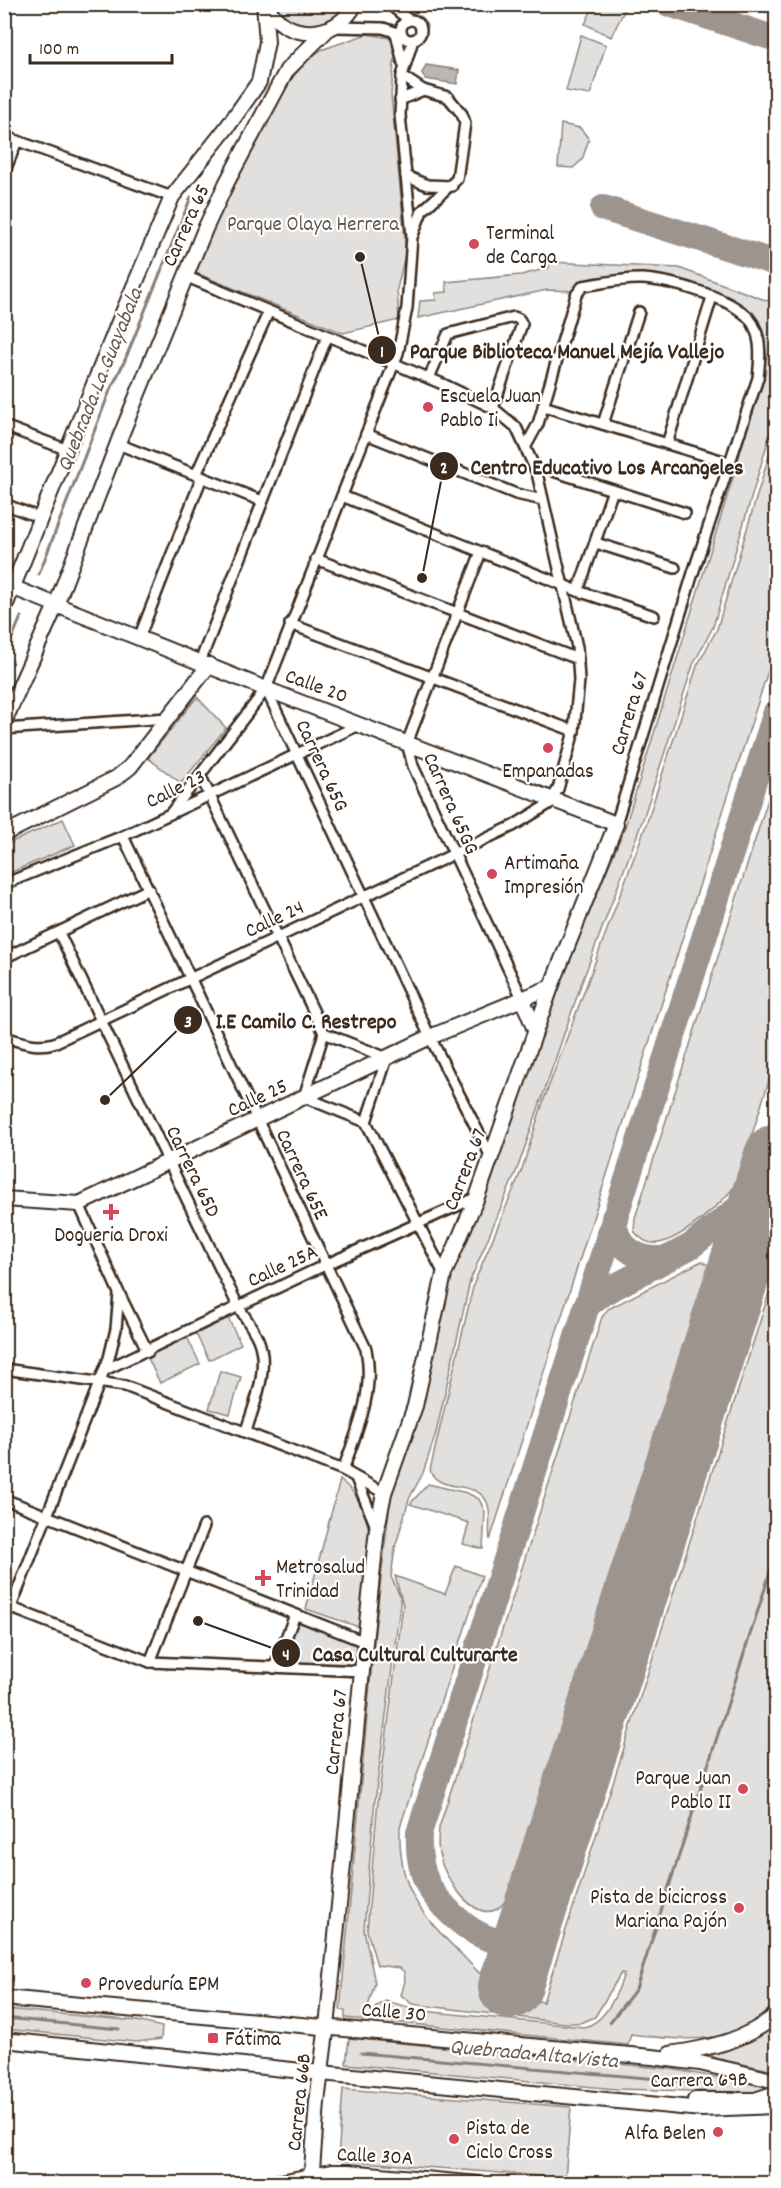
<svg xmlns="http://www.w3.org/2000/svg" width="781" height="2188" viewBox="0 0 781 2188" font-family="Dekko,sans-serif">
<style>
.green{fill:#e2e0de;stroke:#8e857e;stroke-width:1.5}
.water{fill:#bcb6b3;stroke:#887e77;stroke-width:1.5}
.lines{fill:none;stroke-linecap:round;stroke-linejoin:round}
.stream{stroke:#887e77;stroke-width:3}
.taxiway{stroke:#9d948e;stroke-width:26}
.runway{stroke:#9d948e;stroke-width:64}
.street-casing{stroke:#3b2a1e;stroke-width:14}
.secondary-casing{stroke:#3b2a1e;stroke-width:18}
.street{stroke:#fff;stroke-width:9}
.secondary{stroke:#fff;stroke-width:14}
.poi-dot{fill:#d1495b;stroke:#fff;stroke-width:2}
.labels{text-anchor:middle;stroke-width:4.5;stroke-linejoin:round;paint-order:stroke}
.park-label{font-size:21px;fill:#65584e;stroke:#fff}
.street-label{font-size:21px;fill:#3b2a1e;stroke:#fff}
.poi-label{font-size:21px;fill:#3b2a1e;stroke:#fff;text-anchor:start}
.water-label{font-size:22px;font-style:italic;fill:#685b52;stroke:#fff}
.leader{fill:none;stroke:#3b2a1e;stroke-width:2}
.callout-dot{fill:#3b2a1e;stroke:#fff;stroke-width:2}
.mark-label{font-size:18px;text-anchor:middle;font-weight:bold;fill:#fff}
.callout-label{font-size:22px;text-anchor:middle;font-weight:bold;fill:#3b2a1e;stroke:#fff;stroke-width:4.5;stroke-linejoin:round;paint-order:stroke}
</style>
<rect width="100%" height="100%" fill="#fff"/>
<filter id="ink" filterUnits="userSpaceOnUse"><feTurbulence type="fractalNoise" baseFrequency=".0167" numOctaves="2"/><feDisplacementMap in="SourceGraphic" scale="12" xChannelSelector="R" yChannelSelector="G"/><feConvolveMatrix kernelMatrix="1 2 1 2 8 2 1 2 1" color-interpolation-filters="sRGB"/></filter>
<g filter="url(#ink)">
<g class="green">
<path d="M274,5h73c-21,26 -53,27 -73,0z"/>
<path d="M594,5h33l-16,32 -26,-13z"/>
<path d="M367,34l23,4 6,7 -5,49 14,145v16l-8,34 2,31 -56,13 -152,-62 39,-86 53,-97 25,-28 13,-10z"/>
<path d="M581,35l25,10 -16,50 -24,-4z"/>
<path d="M561,124l19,4 9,11 -7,21 -9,8 -15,-1z"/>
<path d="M550,262l129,6 97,36v110l-63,213 -20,38 -50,154 -62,166 -63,182 -48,114 -34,152 -13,40 -14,26 -14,49 -4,29 9,19v9l-26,204 -10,121 11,53 -11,37 -19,-2v-7l-5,-1 35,-380 16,-137 36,-105 15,-83 12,-40 31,-68 70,-203 70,-167 110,-356 32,-115 -8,-35 -6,-9 -28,-15 -30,-12 -39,-7 -80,13 -29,-1 -129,28 2,-17 16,-1 -1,-7 12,-1 -1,-10 75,-7 28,-7z"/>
<path d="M776,432v214l-286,894c-2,-12 2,-27 -3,-38 -11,-23 -49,-8 -57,-32l44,-187 48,-114 21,-67 103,-277 51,-159 20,-37z"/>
<path d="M197,697l29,31 -45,55 -33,-25z"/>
<path d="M776,774v284l-39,125c-14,20 -51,52 -74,59 -12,4 -22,-2 -29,-11l1,-13z"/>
<path d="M63,819l12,26 -68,29 -2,-6v-23z"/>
<path d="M702,1261l7,5v5l-194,616c-5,8 -10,17 -18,22 -23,13 -51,-30 -56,-48 -4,-11 -3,-21 -2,-33l163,-511 6,-8z"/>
<path d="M776,1271v727c-26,50 -99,43 -145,36l-3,11 -258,-25 6,-13 10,-6 37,10 161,16c21,-4 34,-35 40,-53l-3,-1 -26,44 -15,6h-15l-153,-19 -11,-9 4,-14 -1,-9 -4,-4 -23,-3 -10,-34 10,-121 26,-205 -8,-29 50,18 11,-28 26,10 -82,251c-2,62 19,85 61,127 11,11 21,24 34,32 14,8 32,12 48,16z"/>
<path d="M228,1318l13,26 -32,16 -13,-26z"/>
<path d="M187,1337l13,27 -40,19 -13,-27z"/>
<path d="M220,1371l21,6 -11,37 -21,-5z"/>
<path d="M340,1480c46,33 27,101 19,147l-53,-18z"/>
<path d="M428,1484l39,9 12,6 6,13 -2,37 -20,-5 6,-21 -59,-19z"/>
<path d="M297,1618l61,24v26l-72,-6 2,-22z"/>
<path d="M5,2009l132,12 25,6 -1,12 -25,3 -131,-13z"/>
<path d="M776,2022v49l-58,-12 -8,-4c25,-8 47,-16 66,-33z"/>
<path d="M349,2038l322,31 98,18 -1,6 -152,-4 -270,-25z"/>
<path d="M343,2089l228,18 -6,71 -227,-18z"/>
</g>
<path class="water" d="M426,65l33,5 -2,14 -32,-5 -3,-6z"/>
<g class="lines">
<g class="stream">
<path d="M39,574l70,-181 16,-33 66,-163"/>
<path d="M4,657l17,-40"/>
<path d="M4,2018l115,11"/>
<path d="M610,2022l26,-33 140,-435"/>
<path d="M361,2053l342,30"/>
<path d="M771,2065l5,-4"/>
</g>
<g class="taxiway">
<path d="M669,4l107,35"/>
<path d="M603,208l173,55"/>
<path d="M614,1218c0,31 27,45 55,40"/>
<path d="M586,1306l17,-13 88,-47 76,-61"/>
<path d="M531,1922c-4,6 -9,13 -16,16 -29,15 -76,-31 -88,-55 -7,-16 -9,-32 -8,-50l357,-1121"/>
</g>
<path class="runway" d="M510,1987l266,-831"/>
<g class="street-casing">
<g id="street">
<path d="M389,4l20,16"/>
<circle cx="411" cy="30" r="10"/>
<path d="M334,27l49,1 18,6"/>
<path d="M396,33l7,30"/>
<path d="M402,76l21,14 25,7 14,17 3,9 -8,56 -35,32 -9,24"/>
<path d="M400,100l23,-10"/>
<path d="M4,136l168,61"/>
<path d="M4,173l13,-32"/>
<path d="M406,176l21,9 25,1"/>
<path d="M429,378l19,-44 66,-17 5,2 3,5 -29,84"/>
<path d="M543,406l187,57"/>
<path d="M603,424l36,-112"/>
<path d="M4,426l64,24"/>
<path d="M366,434l150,60 27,6"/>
<path d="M118,444l144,57"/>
<path d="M667,444l45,-147"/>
<path d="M526,446l12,-22 38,-129 7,-9c20,-3 40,-8 60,-7 27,1 96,20 110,45 9,16 7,36 5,54l-65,195 -77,251"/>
<path d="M553,471l132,42"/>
<path d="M196,475l72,-162"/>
<path d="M342,496l236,95 76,25"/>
<path d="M4,504l37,14"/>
<path d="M596,543l79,25"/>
<path d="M481,552l-74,191 6,23 109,232"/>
<path d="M316,559l262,100"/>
<path d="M578,591l35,-101"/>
<path d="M290,624l284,107"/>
<path d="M139,638l63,-161"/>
<path d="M200,662l127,-325"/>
<path d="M266,689l164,348 61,120"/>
<path d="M4,729l164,-11"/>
<path d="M201,777l123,256 -20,64 62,25 78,152"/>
<path d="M170,814l96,-125 132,-336 9,-45 5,-72 -12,-121 2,-39 11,-36"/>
<path d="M123,836l243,513c9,42 -9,82 -23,121"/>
<path d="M4,884l119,-48 238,-112"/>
<path d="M59,933l179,373c7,11 15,22 20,33 12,29 -3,63 -12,92"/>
<path d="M4,958l145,-69"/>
<path d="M324,1033l63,25 -21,64"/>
<path d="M4,1037c18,5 32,11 50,6l459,-217 36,-22 9,-15 16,-58 5,-51 -2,-33 -40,-174 -21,-46 -23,-19 -48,-23 -260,-109"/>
<path d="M120,1295l28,57"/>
<path d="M4,1369l121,17 218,84 41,23"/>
<path d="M105,1370l220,-105 152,-68"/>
<path d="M356,1478l21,51"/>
<path d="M4,1499l361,143"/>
<path d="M4,1605l146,57 212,9"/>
<path d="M11,1607l98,-249 7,-29 3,-36 -40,-89"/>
<path d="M150,1662l54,-136"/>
<path d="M274,1668l21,-53"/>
</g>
</g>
<g class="secondary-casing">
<g id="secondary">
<path d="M266,4c17,38 71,37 89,0"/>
<path d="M4,584l262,105 350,135 -65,163 -74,210 -33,77 -29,132 -31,87 -7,36 -15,142 -34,346 -11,85 -6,82"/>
<path d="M4,609l114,-285 54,-127 56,-71 31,-44 8,-40 -3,-38"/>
<path d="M4,722l52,-117 65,-170 84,-206 22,-47 60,-112 40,-40"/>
<path d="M4,834l112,-56 14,-11 79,-102"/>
<path d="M522,998l13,32"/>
<path d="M4,1199l75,5 351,-167 121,-50"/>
<path d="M4,1998l648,59 48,6 76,18"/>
<path d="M4,2040l317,33 381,36 74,-3"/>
<path d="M670,2054c39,-6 76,-13 106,-39"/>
<path d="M695,2100h60l21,-7"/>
<path d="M270,2184l61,-12h17l131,12"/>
</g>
</g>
<use href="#street" class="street"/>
<use href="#secondary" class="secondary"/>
</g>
</g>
<g class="poi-dot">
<circle cx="474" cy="244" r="6"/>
<circle cx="428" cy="407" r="6"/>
<circle cx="548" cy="748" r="6"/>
<circle cx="492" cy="874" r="6"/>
<path d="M108 1203h6v6h6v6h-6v6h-6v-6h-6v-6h6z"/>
<path d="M260 1569h6v6h6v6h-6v6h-6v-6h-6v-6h6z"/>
<circle cx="743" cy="1789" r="6"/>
<circle cx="739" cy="1908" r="6"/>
<circle cx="86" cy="1983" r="6"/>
<rect x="207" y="2032" width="12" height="12" rx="3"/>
<circle cx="718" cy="2132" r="6"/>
<circle cx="454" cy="2139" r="6"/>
</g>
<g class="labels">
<g class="park-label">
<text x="313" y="230">Parque Olaya Herrera</text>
</g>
<g class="street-label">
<text transform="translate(185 225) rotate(-66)" y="7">Carrera 65</text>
<text transform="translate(317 685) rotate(20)" y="7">Calle 20</text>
<text transform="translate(628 713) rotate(-73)" y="7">Carrera 67</text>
<text transform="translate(323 765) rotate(65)" y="7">Carrera 65G</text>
<text transform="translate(175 788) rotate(-26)" y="7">Calle 23</text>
<text transform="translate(452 803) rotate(66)" y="7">Carrera 65GG</text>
<text transform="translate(274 918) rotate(-25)" y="7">Calle 24</text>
<text transform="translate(257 1097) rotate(-25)" y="7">Calle 25</text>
<text transform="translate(464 1169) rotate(-69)" y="7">Carrera 67</text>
<text transform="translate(194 1171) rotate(64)" y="7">Carrera 65D</text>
<text transform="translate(303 1174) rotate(65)" y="7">Carrera 65E</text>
<text transform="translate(282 1265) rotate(-25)" y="7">Calle 25A</text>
<text transform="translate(335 1732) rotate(-84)" y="7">Carrera 67</text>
<text transform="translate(394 2011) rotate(5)" y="7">Calle 30</text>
<text transform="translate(699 2079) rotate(-1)" y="7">Carrera 69B</text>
<text transform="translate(298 2102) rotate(-84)" y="7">Carrera 66B</text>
<text transform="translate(375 2155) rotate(3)" y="7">Calle 30A</text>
</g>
<g class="poi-label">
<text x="486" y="239">Terminal<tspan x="486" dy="24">de Carga</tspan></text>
<text x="440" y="402">Escuela Juan<tspan x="440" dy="24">Pablo Ii</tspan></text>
<text x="548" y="777" text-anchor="middle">Empanadas</text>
<text x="504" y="869">Artimaña<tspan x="504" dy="24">Impresión</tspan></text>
<text x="111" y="1241" text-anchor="middle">Dogueria Droxi</text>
<text x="276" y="1573">Metrosalud<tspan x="276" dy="24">Trinidad</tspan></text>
<text x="731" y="1784" text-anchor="end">Parque Juan<tspan x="731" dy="24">Pablo II</tspan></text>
<text x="727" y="1903" text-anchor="end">Pista de bicicross<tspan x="727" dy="24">Mariana Pajón</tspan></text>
<text x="98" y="1990">Proveduría EPM</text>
<text x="225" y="2045">Fátima</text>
<text x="466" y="2134">Pista de<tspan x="466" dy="24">Ciclo Cross</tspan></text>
<text x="706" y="2139" text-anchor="end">Alfa Belen</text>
</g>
<g class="water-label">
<text transform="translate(98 379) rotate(-68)" y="8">Quebrada La Guayabala</text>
<text transform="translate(534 2052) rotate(5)" y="8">Quebrada Alta Vista</text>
</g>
</g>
<path class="leader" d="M360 257L382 350M422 578L444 466M105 1100L188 1020M198 1621L286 1653"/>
<g class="callout-dot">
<circle cx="360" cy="257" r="6"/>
<circle cx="422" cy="578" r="6"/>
<circle cx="105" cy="1100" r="6"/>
<circle cx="198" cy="1621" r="6"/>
<circle cx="382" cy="350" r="15"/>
<circle cx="444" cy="466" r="15"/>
<circle cx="188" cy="1020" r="15"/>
<circle cx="286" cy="1653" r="15"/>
</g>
<g class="mark-label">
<text x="382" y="357">1</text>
<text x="444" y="473">2</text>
<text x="188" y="1027">3</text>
<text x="286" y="1660">4</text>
</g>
<g class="callout-label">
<text x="567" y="358">Parque Biblioteca Manuel Mejía Vallejo</text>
<text x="607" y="474">Centro Educativo Los Arcangeles</text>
<text x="306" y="1028">I.E Camilo C. Restrepo</text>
<text x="415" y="1661">Casa Cultural Culturarte</text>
</g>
<rect width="781" height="2188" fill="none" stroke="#fff" stroke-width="24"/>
<rect x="12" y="12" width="757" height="2164" fill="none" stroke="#3b2a1e" stroke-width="2" filter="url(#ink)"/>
<path d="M30 54v9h142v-9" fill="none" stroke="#3b2a1e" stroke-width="3"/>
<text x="39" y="54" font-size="18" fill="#3b2a1e" stroke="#ffffff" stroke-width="4.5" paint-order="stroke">100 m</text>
</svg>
